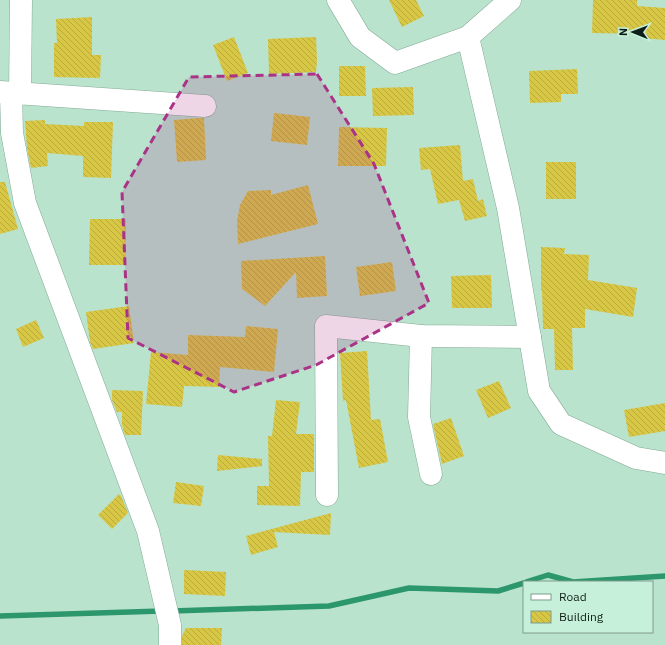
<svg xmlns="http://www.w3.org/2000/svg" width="665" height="645" viewBox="0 0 665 645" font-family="'IBM Plex Sans',sans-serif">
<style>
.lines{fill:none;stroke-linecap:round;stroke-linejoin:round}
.stream{stroke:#2c976c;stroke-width:5.5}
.building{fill:url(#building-back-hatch)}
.minor-casing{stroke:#82aa95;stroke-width:23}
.minor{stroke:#fff;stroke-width:22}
.marked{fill:#aa3287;fill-opacity:0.2;stroke:#aa3287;stroke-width:3;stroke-dasharray:8 5;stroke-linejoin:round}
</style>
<defs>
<pattern id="building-back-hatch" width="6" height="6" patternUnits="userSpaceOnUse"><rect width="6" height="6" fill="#d8c745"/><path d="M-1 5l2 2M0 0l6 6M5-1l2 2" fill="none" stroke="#b8aa3c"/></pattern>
</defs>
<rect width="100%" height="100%" fill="#bae3cd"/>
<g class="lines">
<g class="stream">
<path d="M526,582l22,-7 25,7 92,-6"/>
<path d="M172,611l157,-5 80,-18 89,3 26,-8"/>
<path d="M0,616l162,-5"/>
</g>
</g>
<g class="building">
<path d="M389,0h27l8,16 -22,11z"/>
<path d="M593,0h44v6l28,2v32l-23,-2 1,-4 -51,-1z"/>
<path d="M92,17v38h9l-1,23 -46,-1v-34h3l-1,-24z"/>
<path d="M234,37l14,36 -21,8 -14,-36z"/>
<path d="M316,37l1,24 -1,11 -47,2 -1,-35z"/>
<path d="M339,66h26l1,30h-27z"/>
<path d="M577,69l1,25h-17v8l-31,1 -1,-32z"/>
<path d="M413,87l1,28 -41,1 -1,-28z"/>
<path d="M274,113l36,4 -3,28 -36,-4z"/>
<path d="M198,118h6l2,42 -29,2 -3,-42z"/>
<path d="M45,120v4l39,2v-4h29l-2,56 -28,-1v-21l-36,-3 1,13 -17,2 -4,-20 -2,-27z"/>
<path d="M339,127l48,1 -1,38h-48z"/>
<path d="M460,145l3,36 10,-2 5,22 5,-2 4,17 -22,5 -6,-21 -21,4 -8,-35 -9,1 -2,-22z"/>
<rect x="546" y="162" width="30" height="37"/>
<path d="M0,182h5l13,47 -18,5z"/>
<path d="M308,185l10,39 -80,20 -1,-23 3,-16 8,-14 23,-1v5z"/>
<path d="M90,219h36l-1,46h-36z"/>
<path d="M541,247l24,1 -1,6 25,1 -1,25 49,8 -4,29 -48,-8v19h-13l1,42h-18l-1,-41h-11l-1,-39h-1z"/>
<path d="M325,256l2,40 -30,2 -1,-26 -31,34 -23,-17 -1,-28z"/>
<path d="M392,262l4,29 -36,5 -4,-29z"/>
<path d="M491,275l1,33h-40l-1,-32z"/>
<path d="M129,306l5,37 -41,6 -3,-7 -4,-30z"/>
<path d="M36,320l8,18 -21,9 -7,-18z"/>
<path d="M246,326l32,3 -4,43 -54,-5 -1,20 -35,-1 -2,21 -36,-3 5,-52 37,3v-20l57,2z"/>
<path d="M367,351l4,69 9,-1 8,43 -29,6 -13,-68 -3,1 -3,-48z"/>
<path d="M499,381l12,27 -23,10 -12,-28z"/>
<path d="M112,390l31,1 -2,44h-16l-3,-10v-13h-5l-5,-12z"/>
<path d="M276,400l24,2 -4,32h18v38h-13l-1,34 -43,-1v-19h12l-1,-50h4z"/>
<path d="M665,403v28l-36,6 -5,-27z"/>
<path d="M451,418l13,38 -22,8 -9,-40z"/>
<path d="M218,455l44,4v7l-45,5z"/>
<path d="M176,482l28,4 -3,20 -28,-3z"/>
<path d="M119,494l2,2 7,17 -16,16 -14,-14z"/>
<path d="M331,513l-1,22 -56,-3 4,15 -27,8 -5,-19z"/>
<path d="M184,570l42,2 -1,24 -41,-2z"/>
<path d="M186,628h36l-1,17h-39v-9z"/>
</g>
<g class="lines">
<g class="minor-casing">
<g id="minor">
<path d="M338,0l22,37 35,26 73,-26 42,-37"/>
<path d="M468,37l40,171 31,183 22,33 75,34 29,5"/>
<path d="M0,92l205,14"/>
<path d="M11,93l1,40 13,70 123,328 22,94v20"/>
<path d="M20,94l1,-94"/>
<path d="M421,336l-2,81 12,57"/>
<path d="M327,495l-1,-169 95,10 109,1"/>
</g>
</g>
<use href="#minor" class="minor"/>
</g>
<path class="marked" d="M317,74l57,90 55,139 -113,62 -82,27 -106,-54 -6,-146 67,-115z"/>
<rect x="523" y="581" width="130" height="52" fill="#c7f0da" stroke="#7d9c8c"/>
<rect x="531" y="594" width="20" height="6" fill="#ffffff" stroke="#7d9c8c"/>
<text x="559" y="601" font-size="12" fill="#0f1f17">Road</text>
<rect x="531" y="611" width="20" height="12" fill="url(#building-back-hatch)" stroke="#7d9c8c"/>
<text x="559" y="621" font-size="12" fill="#0f1f17">Building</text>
<g transform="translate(633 32) rotate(271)" stroke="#c7f0da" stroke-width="3" paint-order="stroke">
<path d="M0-3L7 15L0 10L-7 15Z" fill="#0f1f17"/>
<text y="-6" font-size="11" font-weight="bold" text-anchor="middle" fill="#0f1f17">N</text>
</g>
</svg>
